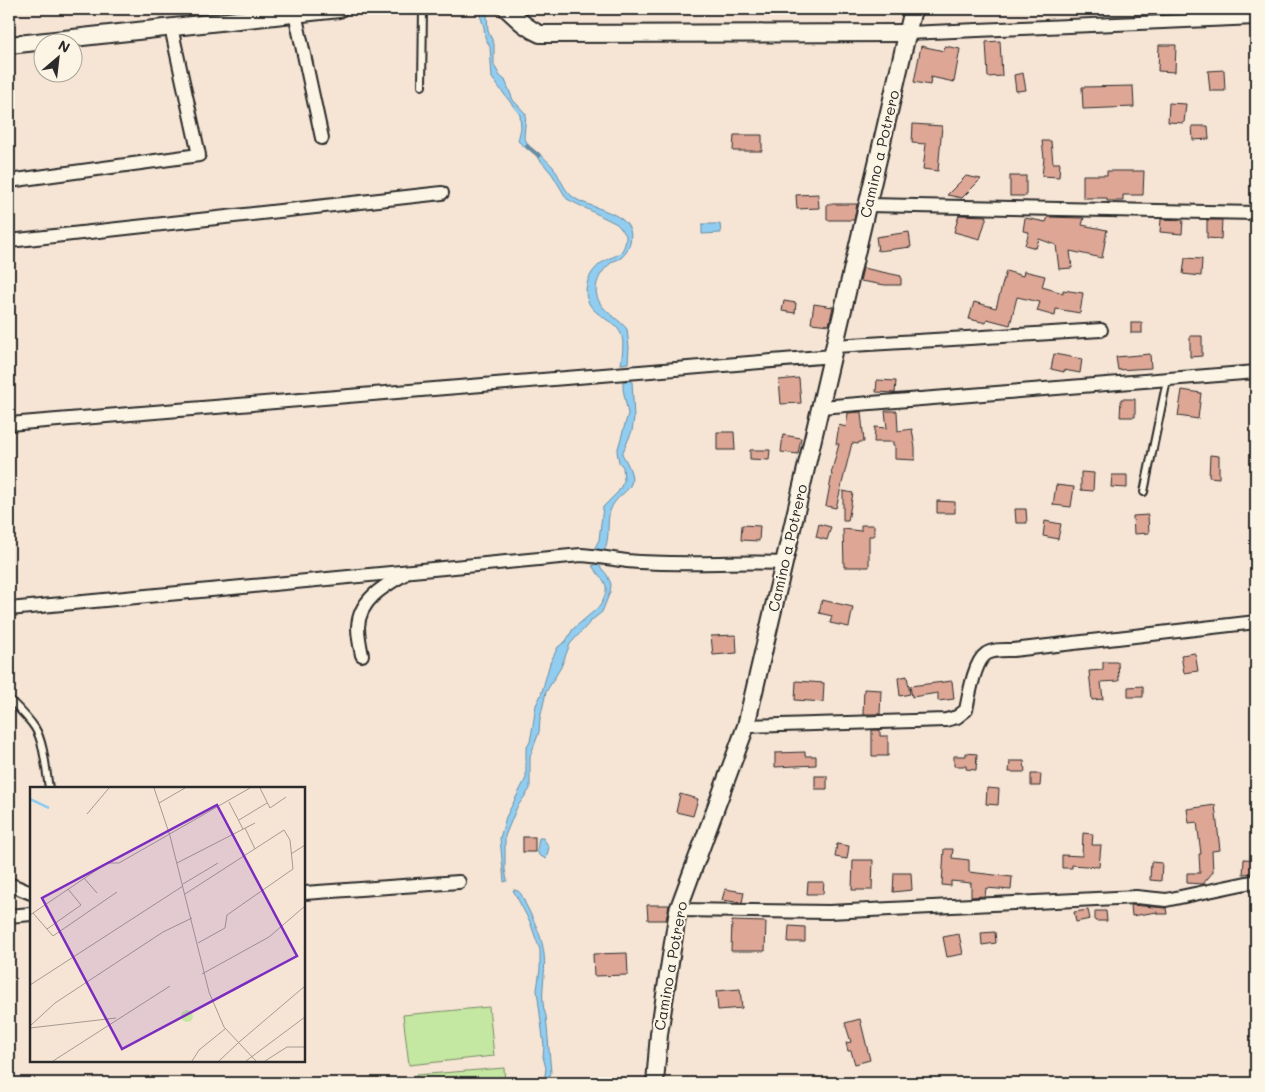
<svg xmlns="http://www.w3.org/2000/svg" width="1265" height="1092" viewBox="0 0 1265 1092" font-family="Mali,sans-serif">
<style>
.garden{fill:#c4e7a1;stroke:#788966}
.water{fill:#90cdf1;stroke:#688ca2}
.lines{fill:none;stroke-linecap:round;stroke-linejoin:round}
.stream{stroke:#688ca2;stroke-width:4}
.building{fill:#dda695;stroke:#2b2b2b}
.service-casing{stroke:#2b2b2b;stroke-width:10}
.minor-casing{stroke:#2b2b2b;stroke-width:16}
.tertiary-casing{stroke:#2b2b2b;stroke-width:20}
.service{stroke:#fcf5e5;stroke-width:6}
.minor{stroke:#fcf5e5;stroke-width:12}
.tertiary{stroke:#fcf5e5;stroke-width:16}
.labels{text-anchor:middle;stroke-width:4;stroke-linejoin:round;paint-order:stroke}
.street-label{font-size:15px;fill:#2b2b2b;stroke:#fcf5e5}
.inset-river{fill:none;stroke:#90cdf1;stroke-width:2.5}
.inset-road{fill:none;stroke:#a59b91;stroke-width:1}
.view{fill:#7b2cbf;fill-opacity:0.15;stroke:#7b2cbf;stroke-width:2.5}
.inset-edge{fill:none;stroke:#2b2b2b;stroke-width:2.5}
</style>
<rect width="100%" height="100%" fill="#f6e5d5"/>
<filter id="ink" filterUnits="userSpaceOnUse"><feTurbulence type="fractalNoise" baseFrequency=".02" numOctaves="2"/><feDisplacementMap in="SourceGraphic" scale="10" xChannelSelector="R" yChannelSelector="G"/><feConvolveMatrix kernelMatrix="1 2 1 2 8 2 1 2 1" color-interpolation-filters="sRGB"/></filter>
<g filter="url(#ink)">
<g class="garden">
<path d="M489,1007l5,49 -85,9 -6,-50z"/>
<path d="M504,1068l1,15h-89v-8z"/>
</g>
<g class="water">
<path d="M478,9h6l3,5 1,17 6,13v21l6,11 5,4 8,20 13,14 -2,23 6,11 -2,2 -10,-9 3,-13 -1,-13 -28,-37 -2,-31 -5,-10 -1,-10z"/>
<path d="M538,152c5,5 11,10 16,16 7,11 10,24 22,31 15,9 48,13 54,31 3,9 -2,22 -9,28 -3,2 -7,2 -10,5 -12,10 -20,25 -11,40 7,11 19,16 27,26l2,18 -1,16 -7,1c1,-8 3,-19 1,-27 -4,-19 -37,-20 -36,-47 1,-15 11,-26 24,-32 3,-1 8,-3 10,-5 5,-5 6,-12 6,-18l-9,-11 -50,-25 -15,-25 -17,-20z"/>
<path d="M702,224h18l1,9 -19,1z"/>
<path d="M623,381h9l2,37 -2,13 -10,23c26,42 -7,32 -13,61 -2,13 1,25 -6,38l-10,-2 6,-11 4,-33 15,-15 6,-11 -1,-14 -4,-5 -2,-10 11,-38 -5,-25z"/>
<path d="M598,564l9,11 4,9 -1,8 -8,20 -10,8 -22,24 -9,23 -15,25 -6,27 -1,13 -9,25v32l-13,18 -12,29v34l2,11 -3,1 -4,-44 6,-21 20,-39v-29l4,-7 3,-17 3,-20 5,-10 9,-32 8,-16 8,-6 7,-12 27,-23c12,-23 5,-22 -8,-40z"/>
<path d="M539,838h4l6,9 -3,12 -7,-4 -2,-4z"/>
<path d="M513,890c8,0 9,6 12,13 8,16 17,32 19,51 3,20 -6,42 2,62l5,56 -3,11h-4l2,-15 -3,-11 1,-11 -7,-56 3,-21v-19l-10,-28z"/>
</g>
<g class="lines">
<path class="stream" d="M527,146l12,10"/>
</g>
<g class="building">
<path d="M1000,41l2,35 -14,1 -2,-35z"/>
<path d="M1159,45h17l-1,27 -17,-1z"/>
<path d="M921,46l23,5 1,-5 15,3 -6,33 -23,-5 -1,8 -16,-3z"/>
<path d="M1224,70l1,21h-15l-2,-20z"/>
<path d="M1023,73l3,17 -10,1 -2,-16z"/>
<path d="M1133,86l1,21 -51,2 -1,-22z"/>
<path d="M1169,103l17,1 -2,19 -16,-1z"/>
<path d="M913,124l29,2 -4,45 -15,-2 3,-25 -14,-1z"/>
<path d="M1192,126h16l1,13 -16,1z"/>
<path d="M734,135h28v16h-29z"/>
<path d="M1042,141h9l2,22h7l-1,14 -17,-1 2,-18z"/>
<path d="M1107,171h37l-1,24h-20v6h-16v-3h-24v-23h24z"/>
<path d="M966,176l15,3 -19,19 -15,-3z"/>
<rect x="1010" y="176" width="16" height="20"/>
<path d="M818,194l1,14 -22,1 -1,-14z"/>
<path d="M827,204h30l-3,16h-27z"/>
<path d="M959,215l28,1 -7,23 -26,-7z"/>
<path d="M1048,217l36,1 -2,7 25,5 -5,28 -32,-7 2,17 -13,1 -3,-24 -17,-6 -3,9 -11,-3 4,-13 -6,-1 2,-13 21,4z"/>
<path d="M1161,219l22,1 -1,14 -22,-2z"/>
<path d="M1207,220h15l-1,19 -14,-1z"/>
<path d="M909,232l2,15 -33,4 -2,-14z"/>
<path d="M1185,258l17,1 -1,17 -18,-2z"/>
<path d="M863,268l38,8v9h-16l-25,-4z"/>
<path d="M1006,271l17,5 1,-5 21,5 -3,11 21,6v-3l20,3 -3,20 -24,-4 -1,7 -18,-5 3,-9 -23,-5 -7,28 -23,-6 -1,4 -17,-4 5,-17 22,6z"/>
<path d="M784,301l12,2 -1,10 -13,-2z"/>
<path d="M814,304l19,3 -4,18 -18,-2z"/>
<rect x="1131" y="323" width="11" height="10"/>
<path d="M1190,336h12v20l-12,1z"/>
<path d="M1054,354l28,5 -2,14 -16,-3v2l-13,-3z"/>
<path d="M1150,354l1,14 -33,2 -2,-13z"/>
<path d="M799,378l2,25 -20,1 -2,-24z"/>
<path d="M877,380l19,1 -1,12 -19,-1z"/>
<path d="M1182,390l19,3 -3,26 -20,-3z"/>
<path d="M1121,399h14v18h-15z"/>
<path d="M885,411h12l1,20 14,-2 3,19v12l-20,-1v-14h-2v-3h-19l1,-15 12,1z"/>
<path d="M861,412l3,30h-5l-1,2 -6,-1 -16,65 -10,-2 6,-32h-1l8,-30h-3l3,-19 7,2 2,-14z"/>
<path d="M717,432h17l1,18h-18z"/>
<path d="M783,435l18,3 -3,16 -17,-2z"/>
<path d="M750,450h20l-1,10 -19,-1z"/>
<path d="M1210,455l9,1v22l-10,-1z"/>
<path d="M1081,472l13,1 -1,18 -12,-1z"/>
<path d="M1112,475h15v13l-16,-1z"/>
<path d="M1056,485l18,2 -3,20 -18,-2z"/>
<path d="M843,491l10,2 -5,28h-5z"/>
<path d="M937,501l18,1v11h-18z"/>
<path d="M1015,509h11l1,14h-11z"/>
<path d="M1148,515l1,18 -15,1 -1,-18z"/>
<path d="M1045,521l16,3 -3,15 -15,-3z"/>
<path d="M819,524l12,3 -4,13 -11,-3z"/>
<path d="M742,525l18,1 -1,15 -18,-1z"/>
<path d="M861,525h13v11h-5v31h-25l-1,-38 18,2z"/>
<path d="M822,600l31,7 -4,20 -19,-4 2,-7 -13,-3z"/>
<path d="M736,635l1,18 -24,2 -2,-19z"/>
<path d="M1195,653l3,18 -14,2 -3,-18z"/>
<path d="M1103,662h15l1,19 -18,1 2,17 -11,1 -3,-29 14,-1z"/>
<path d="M907,676l3,18 -10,2 -2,-18z"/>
<path d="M796,681l28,2 -1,19 -28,-2z"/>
<path d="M952,681l2,18 -16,2v-8l-26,4 -2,-11z"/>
<path d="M1143,686v11h-15v-10z"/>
<path d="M864,689l17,1 -1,24h-17z"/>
<path d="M872,730h8v6h8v20h-16z"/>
<path d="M805,752v4h11v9l-41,2v-14z"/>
<path d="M966,753l11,1 -1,16 -10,-1v-3h-12v-10h12z"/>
<path d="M1010,761h14l1,11h-16z"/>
<path d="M1031,774h10l-1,12h-9z"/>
<rect x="815" y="776" width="12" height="13"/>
<path d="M987,788l12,1 -1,16 -12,-1z"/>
<path d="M680,794l18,5 -5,17 -17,-4z"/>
<path d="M1215,805l5,45 -8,1 1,21 -10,12 -16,-1v-10h13l-1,-19h2l-4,-32 -8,1 -2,-14z"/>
<path d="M1083,833l10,1 -1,11h9l-2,22 -27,-2v3h-10v-13l20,1z"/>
<rect x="523" y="837" width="12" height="15"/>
<path d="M837,844l12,2 -2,13 -12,-2z"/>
<path d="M944,849h9l-1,9 17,2v12l43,5 -1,13 -25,-2 -1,8 -14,1v-14l-20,-2v5l-9,-1z"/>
<path d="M1244,859l12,1v13l-13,1z"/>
<path d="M853,860h20l-1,30h-20z"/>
<path d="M1151,862l11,1 -1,18 -11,-1z"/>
<path d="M894,873h17l1,17 -19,2z"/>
<path d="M808,882h16l-1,12h-16z"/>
<path d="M725,889l19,3 -2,11 -20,-3z"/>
<path d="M647,905h22l-3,15h-18z"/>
<path d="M1131,905l35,3 1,6h-10v-2l-25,4z"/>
<path d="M1088,910l2,9 -14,3 -2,-10z"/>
<path d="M1095,911h11l1,10h-12z"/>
<path d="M732,921l34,1 -1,29h-34z"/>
<path d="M789,926l16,1v15h-17z"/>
<path d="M995,932l1,11 -14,2 -1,-12z"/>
<path d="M959,934l4,20 -16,3 -4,-20z"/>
<path d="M627,953l1,22 -34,1 -1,-22z"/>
<path d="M740,989l2,19 -24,2 -2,-19z"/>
<path d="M860,1019l10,41 -15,4 -4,-13h-3l-2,-8 5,-1 -6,-19z"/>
</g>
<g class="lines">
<g class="service-casing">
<g id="service">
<path d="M422,86l1,-77"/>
<path d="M1144,492l23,-112"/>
<path d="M9,699c9,9 19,18 26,29 9,14 11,43 14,60"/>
</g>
</g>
<g class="minor-casing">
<g id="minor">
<path d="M295,13l27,125"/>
<path d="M908,33l348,-15"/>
<path d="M9,181l190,-26 -28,-128"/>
<path d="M868,205l388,8"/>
<path d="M9,241l433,-48"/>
<path d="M835,346l266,-16"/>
<path d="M821,407l435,-35"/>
<path d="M9,424l824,-68"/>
<path d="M9,609l572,-54c16,1 31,4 46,6 52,5 105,0 158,2"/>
<path d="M362,655c-2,-9 -4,-19 -4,-28 1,-26 24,-40 45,-52"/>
<path d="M746,726l200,-6 11,-3 9,-7c3,-14 8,-48 20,-56 7,-5 18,-4 27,-4l243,-28"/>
<path d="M9,884l22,9"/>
<path d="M304,893l155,-11"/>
<path d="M678,910l151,2 307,-15 30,3 90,-19"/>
<path d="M9,916l22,-2"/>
</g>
</g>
<g class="tertiary-casing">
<g id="tertiary">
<path d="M507,9c11,10 19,19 33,25l368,-1"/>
<path d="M9,45l330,-36"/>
<path d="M655,1083l4,-49 19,-124 68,-184 167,-717"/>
</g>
</g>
<use href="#service" class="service"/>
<use href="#minor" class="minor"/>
<use href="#tertiary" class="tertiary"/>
</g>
</g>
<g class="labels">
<g class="street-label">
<text transform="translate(880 154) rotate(-77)" y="5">Camino a Potrero</text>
<text transform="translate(788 548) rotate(-77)" y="5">Camino a Potrero</text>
<text transform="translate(671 966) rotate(-80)" y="5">Camino a Potrero</text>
</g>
</g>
<g transform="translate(30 787)">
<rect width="275" height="275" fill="#f6e5d5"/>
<path d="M151 229a6 6 0 1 1 12 0a6 6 0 1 1-12 0Z" fill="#c4e7a1"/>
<path class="inset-river" d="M0,12l19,9"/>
<path class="inset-road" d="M124,1l16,48 39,156 15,35 32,34M230,1l10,20 16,-11M199,15l14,27M129,16l26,-15M57,27l22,-26M209,33l28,-17M215,41l10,21M261,67l14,-9M147,76l78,-40M54,91l13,15M153,97l35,-21M155,107l99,-64 6,10 3,29 -66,46 -2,13 -27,15M3,126l20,23 64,-44M0,128l77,-52h12l131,-75M17,142l34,-24 -13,-16M172,187l67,-37 36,-31M0,198l153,-99M0,239l25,-23 108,-71 29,-14M0,241l86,-10M208,256l67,-57M23,274l117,-75M162,274l7,-11 26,-21M189,274l19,-18M216,274l59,-44M235,274l22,-14h17"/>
<path class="view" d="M187,18l80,151 -175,93 -80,-151z"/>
<rect width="275" height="275" class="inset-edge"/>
</g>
<rect width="1265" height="1092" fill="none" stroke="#fcf5e5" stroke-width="30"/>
<rect x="15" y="15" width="1235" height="1062" fill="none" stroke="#2b2b2b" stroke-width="2" filter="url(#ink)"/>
<g transform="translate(58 58) rotate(28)"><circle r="24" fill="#fcf5e5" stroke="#a8a49b"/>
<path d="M0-4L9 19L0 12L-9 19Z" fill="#2b2b2b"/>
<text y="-8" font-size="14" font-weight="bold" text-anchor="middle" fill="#2b2b2b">N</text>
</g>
</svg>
